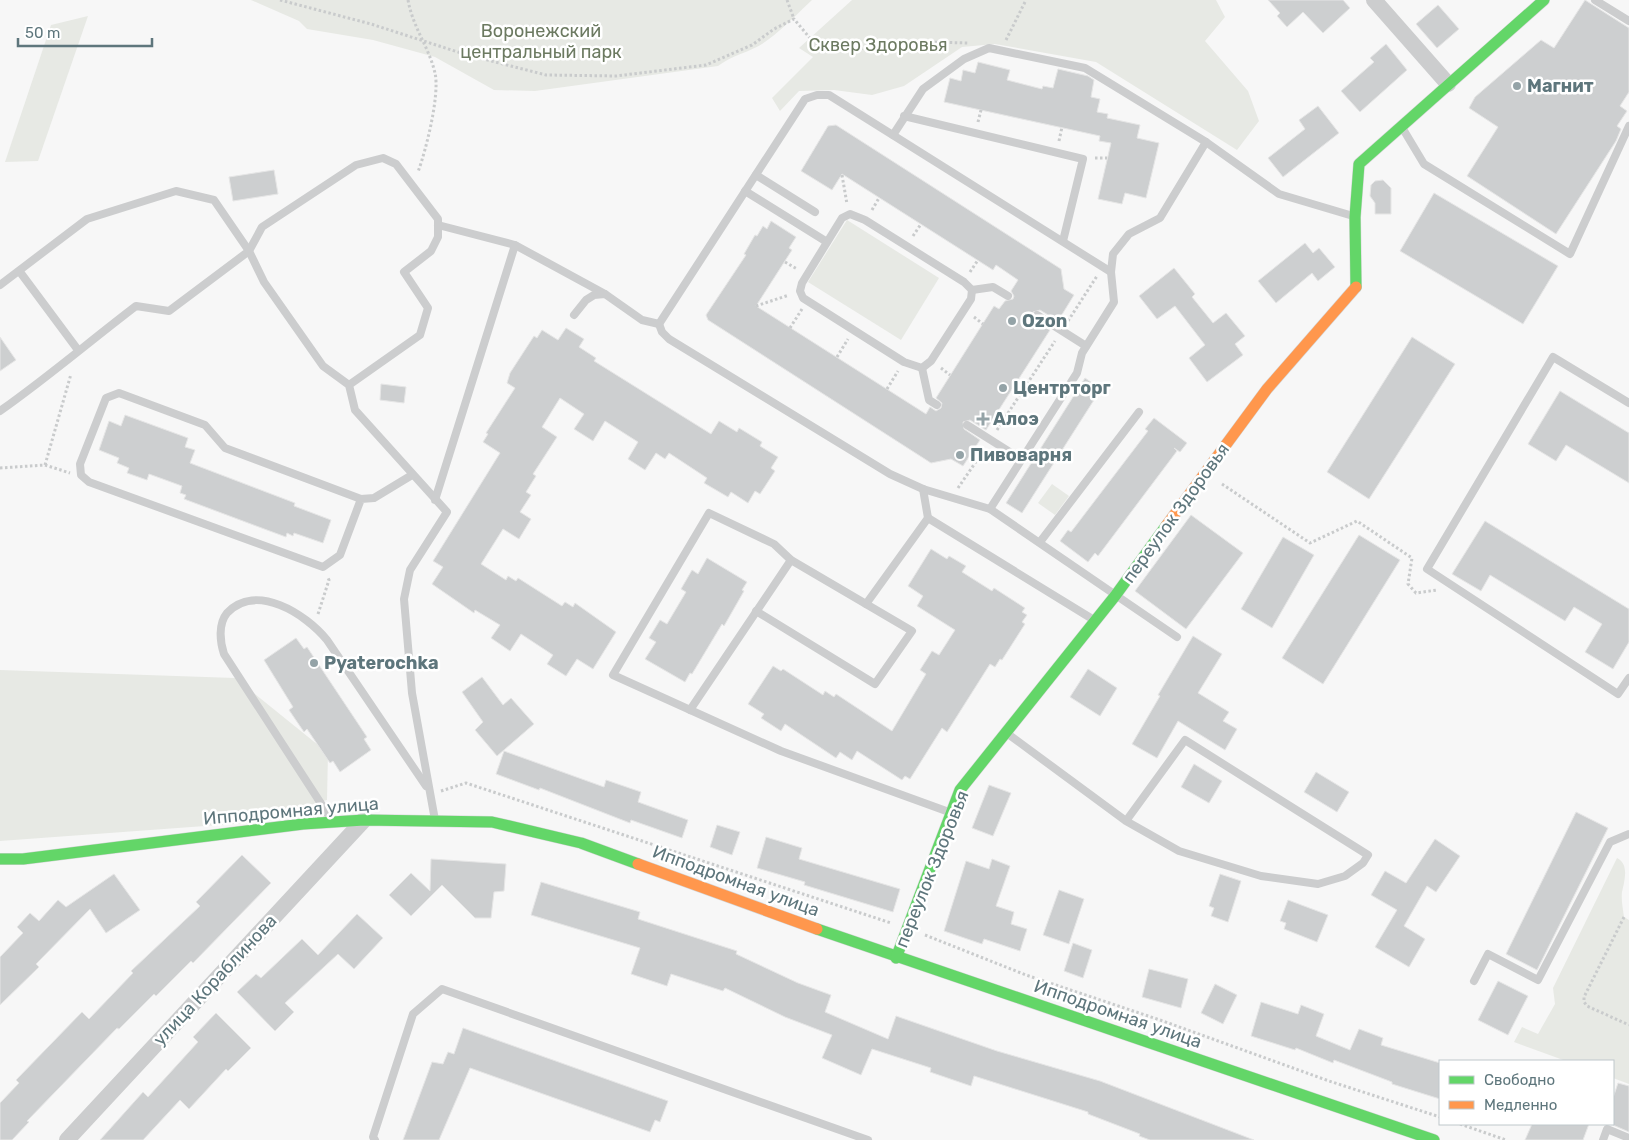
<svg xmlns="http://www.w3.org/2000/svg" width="1629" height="1140" viewBox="0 0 1629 1140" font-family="Rubik,sans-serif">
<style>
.green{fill:#e7e9e4}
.building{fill:#cdcfd0;stroke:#e6e6e6}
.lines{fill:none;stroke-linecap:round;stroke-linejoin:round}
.fast-casing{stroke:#d4d5d6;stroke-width:12}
.slow-casing{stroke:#d4d5d6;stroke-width:12}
.path{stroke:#c9cbcc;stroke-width:3;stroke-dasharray:2.5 2.5;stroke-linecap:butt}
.lane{stroke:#cccdce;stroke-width:8}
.street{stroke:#cccdce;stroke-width:16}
.fast{stroke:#63d668;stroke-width:11}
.slow{stroke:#ff974d;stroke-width:11}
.poi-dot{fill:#94a3a7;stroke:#fff;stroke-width:2}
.labels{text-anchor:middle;stroke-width:5;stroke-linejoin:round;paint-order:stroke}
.park-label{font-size:18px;fill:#6c7a61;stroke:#fff}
.poi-label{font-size:18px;font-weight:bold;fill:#5e767c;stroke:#fff;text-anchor:start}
.street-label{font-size:18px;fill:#5e767c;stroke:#fff}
</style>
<rect width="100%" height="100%" fill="#f7f7f7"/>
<g class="green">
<path d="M251,0h561c-14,13 -28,28 -43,39 -16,13 -36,15 -51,27l-183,25 -41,-1 -59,-33 -62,-17 -66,-11 -8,-8z"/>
<path d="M852,0h364l9,17 -20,24 43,50 11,30 -22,29 -141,-88 -101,-18 -33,3 -58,39 -32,9 -38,-5 -35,1 -19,20 -8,-13 41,-41 -14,-9z"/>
<path d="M88,16l-50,145 -33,1 46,-137z"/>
<path d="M847,220l92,58 -38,62 -93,-58z"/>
<path d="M1052,484l17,12 -14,19 -17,-12z"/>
<path d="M0,670l235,8 93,75 -1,47 -81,23 -246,18z"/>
<path d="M1617,858c12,6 8,21 5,34 -1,8 1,17 2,25l5,3v164l-16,-6v-17h-47l-52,-19 8,-15 16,7 17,-30 -2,-16z"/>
</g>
<g class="building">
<path d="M1268,0h75l7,8 -27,25 -20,-21 -16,15 -10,-11 3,-3z"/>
<path d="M1585,0l44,28v64l-9,14 7,5 -10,15 4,3 -5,12 -60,93 -89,-58 31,-49 -29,-19 6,-11 66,-57 13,8z"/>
<path d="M1438,5l21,24 -22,19 -21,-24z"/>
<path d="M1386,44l21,26 -47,42 -19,-21 33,-29 -4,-4z"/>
<path d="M978,62l32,8 -3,10 35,9 1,-3 10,2 5,-19 30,7 6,4 -3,17 9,2 -3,13 11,2 -1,4 33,7 -3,13 22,5 -13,55 -21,-5 -3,11 -24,-5 13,-56 -12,-2 1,-5 -156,-34 6,-24 11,3 2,-11 12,3z"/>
<path d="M1318,106l21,27 -56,44 -15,-19 37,-29 -6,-9z"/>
<path d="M836,125l225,144 3,20 10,6 -16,26 -18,-11 -7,2 1,7 16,11 -64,100 -16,-10 -7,2 1,7 16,11 -17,26 -12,-7 -20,4 -223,-143 -2,-5 40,-60 -2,-1 11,-19 2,1 6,-10 4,3 4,-8 25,16 -7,11 3,2 -36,56 170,108 4,-7 6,4 5,-3 1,-5 -6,-5 58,-92 5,3 6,-8 8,-2 1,-3 -3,-5 7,-11 -22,-15 -3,5 -151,-96 -10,16 -31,-19 27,-45z"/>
<path d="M274,170l4,24 -45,7 -4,-24z"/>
<path d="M1383,180l8,8v26h-16v-11l-5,-7 1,-11 4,-4z"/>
<path d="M1434,193l124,73 -35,58 -123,-73z"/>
<path d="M1305,243l8,10 6,-5 16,19 -17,14 -6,-8 -36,30 -18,-22z"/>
<path d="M1174,268l21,26 -3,3 21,26 13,-10 19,23 -10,8 8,11 -36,27 -18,-24 16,-13 -30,-39 -18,13 -18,-23z"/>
<path d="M566,328l18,11 -5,8 17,11 -2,3 117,73 8,-13 18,11 2,-4 23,14 -2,4 18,11 -7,11 4,3 -15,23 -5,-3 -7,12 -17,-11 -3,5 -24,-14 3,-5 -38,-25 -4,6 -9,-6 -11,17 -17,-11 10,-17 -33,-21 -12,20 -19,-12 10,-15 -24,-16 -18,29 15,10 -24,37 3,2 -10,16 5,3 -11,17 11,7 -12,20 -16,-10 -22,35 25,16 2,-4 8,5 2,-3 44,28 3,-4 8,5 2,-4 41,29 -23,37 -16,-10 -11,17 -19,-12 6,-9 -32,-21 -11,17 -19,-13 9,-13 -25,-15 -1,3 -42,-29 11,-17 -10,-6 67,-108 -17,-11 5,-8 -2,-1 29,-45 -8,-5 3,-10 24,-37 3,2 5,-8 16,10z"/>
<path d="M0,337l16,23 -16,11z"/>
<path d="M1412,337l43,27 -86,135 -42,-27z"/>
<path d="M1085,378l16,11 -79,124 -16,-10z"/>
<path d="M381,384l25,3 -2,16 -24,-3z"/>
<path d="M1560,391l69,42v50l-63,-38 -10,16 -28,-17z"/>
<path d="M125,415l63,23 -3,9 10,3 -5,13 105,40 -1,3 37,14 -8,23 -29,-10 -1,3 -6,-3 -1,4 -19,-7 -83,-31 2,-4 -6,-2 2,-7 -33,-12 -2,6 -20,-7 2,-5 -12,-5 2,-5 -20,-8 10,-29 12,5z"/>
<path d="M1154,418l33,25 -7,9 -6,-4 3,3 -79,105 -3,-3 -7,9 -28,-21 8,-11 3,2 77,-101 -3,-2z"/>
<path d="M1191,515l52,38 -57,76 -51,-38z"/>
<path d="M1485,521l144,88v33l-16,27 -28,-17 17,-28 -28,-17 -9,14 -75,-46 -9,16 -29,-17z"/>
<path d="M1359,535l41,25 -77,124 -41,-26z"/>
<path d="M1283,537l31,18 -42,73 -31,-19z"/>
<path d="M931,549l16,10 2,-3 17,10 -4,6 30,19 2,-3 31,20 -3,4 5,3 -5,7 3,2 -23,36 -2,-1 -5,8 -5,-3 -43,68 -5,-4 -32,51 -5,-3 -3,4 -45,-29 -5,9 -12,-8 -4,6 -51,-34 -4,7 -20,-13 3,-4 -16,-10 25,-38 8,5 2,-2 40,26 2,-4 9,6 2,-3 56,37 34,-57 -6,-4 12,-19 7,4 16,-25 -38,-24 6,-10 -15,-10z"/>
<path d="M707,558l40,24 -5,8 2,1 -20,35 -2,-2 -30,50 -2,-1 -5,9 -40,-23 11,-17 -7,-4 11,-18 7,4 19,-32 -5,-3 11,-19 6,4z"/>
<path d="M1193,636l29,18 -24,39 31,19 -6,9 14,8 -12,21 -47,-29 -21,37 -25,-14 28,-48 -2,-1z"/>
<path d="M296,638l8,11 3,-2 60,90 -3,2 7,11 -31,22 -7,-11 -3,2 -23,-34 -3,3 -15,-22 4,-3 -29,-47z"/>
<path d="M1088,669l29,19 -17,28 -30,-19z"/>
<path d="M482,677l21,28 8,-7 23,26 -37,32 -22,-26 8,-8 -21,-30z"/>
<path d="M504,751l100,36 2,-7 35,12 -3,10 50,18 -6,18 -51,-18 -1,3 -90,-35 -1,2 -43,-16z"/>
<path d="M1194,764l28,17 -13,22 -28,-16z"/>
<path d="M1316,772l33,20 -12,20 -33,-20z"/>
<path d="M989,785l22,8 -18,43 -21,-8z"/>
<path d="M1576,812l32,16 -71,142 -31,-16z"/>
<path d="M717,825l23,7 -8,23 -22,-8z"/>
<path d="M766,837l36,11 -3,11 101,30 -7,23 -89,-27 1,-3 -48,-14z"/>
<path d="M1435,839l25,17 -24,36 -9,-6 -23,40 21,13 -16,28 -34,-20 22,-37 -26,-15 14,-24 21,12z"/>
<path d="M242,855l29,28 -78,80 -2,-2 -35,35 -2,-2 -35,35 -2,-1 -90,93 2,1 -17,18h-12v-37l19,-20 -3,-3 66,-68 7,7 44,-46 -2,-2 69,-65 -4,-4z"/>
<path d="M431,859l75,5 -2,27 -10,1 -3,26h-16l-33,-33 -31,31 -22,-21 22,-22 19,18z"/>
<path d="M992,859l18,7 -14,40 18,6 -3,12 16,5 -7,22 -36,-12 -2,5 -38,-13 22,-70 23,8z"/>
<path d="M114,874l26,36 -34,23 -16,-24 -54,55 3,3 -39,38v-48l23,-24 -6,-6 13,-14 9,8 19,-21 8,7z"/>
<path d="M1220,874l21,7 -13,41 -17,-6 3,-8 -5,-2z"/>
<path d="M541,882l99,30 -2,7 99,32 -1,3 62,29 33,12 -6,17 63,27 8,-23 101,35 103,30 154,59h-104l-11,-4 1,-2 -52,-20v-2l-114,-36 -3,10 -41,-14 1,-4 -59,-19 -11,26 -39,-17 10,-23 -47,-18 -60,-29 -2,3 -52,-17 -4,12 -36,-12 9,-26 -109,-33z"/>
<path d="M1059,890l25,9 -15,45 -26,-9z"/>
<path d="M1288,900l40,15 -11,27 -33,-13 2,-6 -6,-2z"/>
<path d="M357,914l26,24 -29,31 -16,-15 -53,49 9,9 -19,19 -38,-39 19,-18 5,4 41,-39 16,16z"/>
<path d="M1073,943l19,7 -9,28 -19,-7z"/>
<path d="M1149,969l39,10 -7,29 -39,-11z"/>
<path d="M1498,981l30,15 -20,39 -30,-15z"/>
<path d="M1215,984l22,11 -14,29 -22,-11z"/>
<path d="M1261,1002l37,12 3,-9 23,9 -8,22 34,14 9,-21 24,9 -2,7 59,18v36l-48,-15v-2l-58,-22 -1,3 -37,-15 -1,2 -44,-14z"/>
<path d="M216,1013l35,35 -23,23 -2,-2 -37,40 -9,-9 -37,40h-43l43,-48 5,5 50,-55 -5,-5z"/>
<path d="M463,1028l205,73 -8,21 -5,-2 -5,12 -180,-64 -31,72h-36l29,-78 11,2 5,-12 6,2z"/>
<path d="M1618,1083l11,3v46l-16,-7v-27z"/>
<path d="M1532,1124h57l-6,16h-58z"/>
</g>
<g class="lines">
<g class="fast-casing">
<g id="fast">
<path d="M1356,287l-1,-70 4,-53 185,-164"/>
<path d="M0,859h23l280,-35 61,-4 128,2 89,21 57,21"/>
<path d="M817,929l617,211"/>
<path d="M896,958l64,-168 155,-194 51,-70"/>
</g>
</g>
<g class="slow-casing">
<g id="slow">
<path d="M1166,526l101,-137 89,-102"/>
<path d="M638,864l179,65"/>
</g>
</g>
<g class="path">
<path d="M280,0l91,24 93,30 82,21 70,1 90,-11 46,-20 22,-16 20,-10 20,24 33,7 79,-8 43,1"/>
<path d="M408,0c5,28 21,47 27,73 5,22 -9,77 -17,99"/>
<path d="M787,0l7,19"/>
<path d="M1006,40l20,-40"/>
<path d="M978,122l3,-12"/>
<path d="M1059,141l3,-14"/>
<path d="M1095,158h12"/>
<path d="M842,175l5,29"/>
<path d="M872,210l7,-12"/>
<path d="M913,236l8,-12"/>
<path d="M785,262l12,7"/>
<path d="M970,272l8,-12"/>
<path d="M756,306l33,-11"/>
<path d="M974,317l9,7"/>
<path d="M1068,321l29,-45"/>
<path d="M790,328l12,-19"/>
<path d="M837,357l11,-18"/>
<path d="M941,368l9,7"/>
<path d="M887,389l11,-18"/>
<path d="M997,430l58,-89"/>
<path d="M45,465l26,-91"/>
<path d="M0,468l45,-3 25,8"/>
<path d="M1222,484l88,59 47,-22 55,37 -4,26 8,9 21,-3"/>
<path d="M958,488l26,-38"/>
<path d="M318,614l11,-34 -1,-2"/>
<path d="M441,791l25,-8 425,140"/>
<path d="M1624,917l-40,80v5l3,4 42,19"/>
<path d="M925,935l101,40 134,45 169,61 111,36"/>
<path d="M1460,1124l46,16"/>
</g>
<g class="lane">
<path d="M1595,0l34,21"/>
<path d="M904,116l179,43 -20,82"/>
<path d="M1403,129l21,35 146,90 59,-128"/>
<path d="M893,135l30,-46 41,-30 25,-11 96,20 121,74 73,52 74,22"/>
<path d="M756,175l59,37"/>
<path d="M745,191l82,51"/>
<path d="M850,214l15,6 99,62 8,8 -1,9 -40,62 -9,7 -18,-6 -101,-64 -3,-7 2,-8 40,-65z"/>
<path d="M438,225l77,20 90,49"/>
<path d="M20,272l58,78"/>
<path d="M1111,272l2,-18 16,-20 31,-16 46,-76"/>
<path d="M0,285l87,-66 89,-28 38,9 35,51 -80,60 -33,-5c-46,35 -89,72 -136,105"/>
<path d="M972,290l21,-3 15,9"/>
<path d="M574,315l12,-15 8,-5 11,-1 37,26 17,4"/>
<path d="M1037,315l49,31"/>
<path d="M659,324l146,-225 12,-4h12l282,177 3,30 -32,51 -5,20 -87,136"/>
<path d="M659,324l3,8 7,7 221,135 33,15 67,20 187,128"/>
<path d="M922,368l7,32 8,5"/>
<path d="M349,385l-26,-19 -59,-84 -15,-31 13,-24 94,-62 27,-7 13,6 42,55v18l-7,14 -27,21 24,36 -8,27 -71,50 6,25 92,102 -37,58 -6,29 8,94 23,127"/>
<path d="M1629,403l-76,-46 -126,212 191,125 11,-16"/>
<path d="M967,425l54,34"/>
<path d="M923,489l5,29 -62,86 -75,-44 -17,-16 -65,-31 -96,162 168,76 168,61"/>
<path d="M361,499l-21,56 -17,12 -234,-85 -8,-7 -1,-11 26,-66 13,-5 86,32 20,23 136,51 13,-1 38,-23"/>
<path d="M435,500l80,-255"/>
<path d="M928,518l166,102"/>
<path d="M1040,542l99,-130"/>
<path d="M756,611l119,73 37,-53 -46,-27"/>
<path d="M690,710l101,-150"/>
<path d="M1008,734l118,87 53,30 82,25 57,8 27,-8 18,-13 5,-8 -183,-115 -59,81"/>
<path d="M331,819l-107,-165c-4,-12 -6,-30 3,-41 29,-31 79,1 100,27l99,146"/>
<path d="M1474,981l14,-27 50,26 72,-138 19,-8"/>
<path d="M375,1140l-2,-3 40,-123 29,-25 426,151"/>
<path d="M1603,1140l4,-11 22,9"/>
</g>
<g class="street">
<path d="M1374,0l74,84"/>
<path d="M67,1140l297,-320"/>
</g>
<use href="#fast" class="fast"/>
<use href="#slow" class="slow"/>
</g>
<g class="poi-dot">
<circle cx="1517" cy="86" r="5"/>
<circle cx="1012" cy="321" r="5"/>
<circle cx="1003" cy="388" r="5"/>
<path d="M980.5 411.5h5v5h5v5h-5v5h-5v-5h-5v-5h5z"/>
<circle cx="960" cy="455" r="5"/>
<circle cx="314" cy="663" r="5"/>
</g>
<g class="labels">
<g class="park-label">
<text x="541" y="37">Воронежский<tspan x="541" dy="21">центральный парк</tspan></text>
<text x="878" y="51">Сквер Здоровья</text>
</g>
<g class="poi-label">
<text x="1527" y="92">Магнит</text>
<text x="1022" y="327">Ozon</text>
<text x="1013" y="394">Центрторг</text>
<text x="993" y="425">Алоэ</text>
<text x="970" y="461">Пивоварня</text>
<text x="324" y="669">Pyaterochka</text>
</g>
<g class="street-label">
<text transform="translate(1176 513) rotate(-54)" y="6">переулок Здоровья</text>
<text transform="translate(291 811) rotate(-5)" y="6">Ипподромная улица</text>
<text transform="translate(932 869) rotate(-68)" y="6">переулок Здоровья</text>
<text transform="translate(736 881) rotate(20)" y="6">Ипподромная улица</text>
<text transform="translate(215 980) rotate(-47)" y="6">улица Кораблинова</text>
<text transform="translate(1118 1014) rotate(19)" y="6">Ипподромная улица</text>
</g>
</g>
<rect x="1439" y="1060" width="175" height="65" fill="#ffffff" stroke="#bfc8cb"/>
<rect x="1449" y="1076" width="25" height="8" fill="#63d668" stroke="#bfc8cb"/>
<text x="1484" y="1085" font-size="15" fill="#5e767c">Свободно</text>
<rect x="1449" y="1101" width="25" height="8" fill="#ff974d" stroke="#bfc8cb"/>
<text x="1484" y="1110" font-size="15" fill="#5e767c">Медленно</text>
<path d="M18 38v8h134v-8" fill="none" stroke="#5e767c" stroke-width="2.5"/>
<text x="25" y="38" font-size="15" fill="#5e767c" stroke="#ffffff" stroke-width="4" paint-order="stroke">50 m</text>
</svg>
